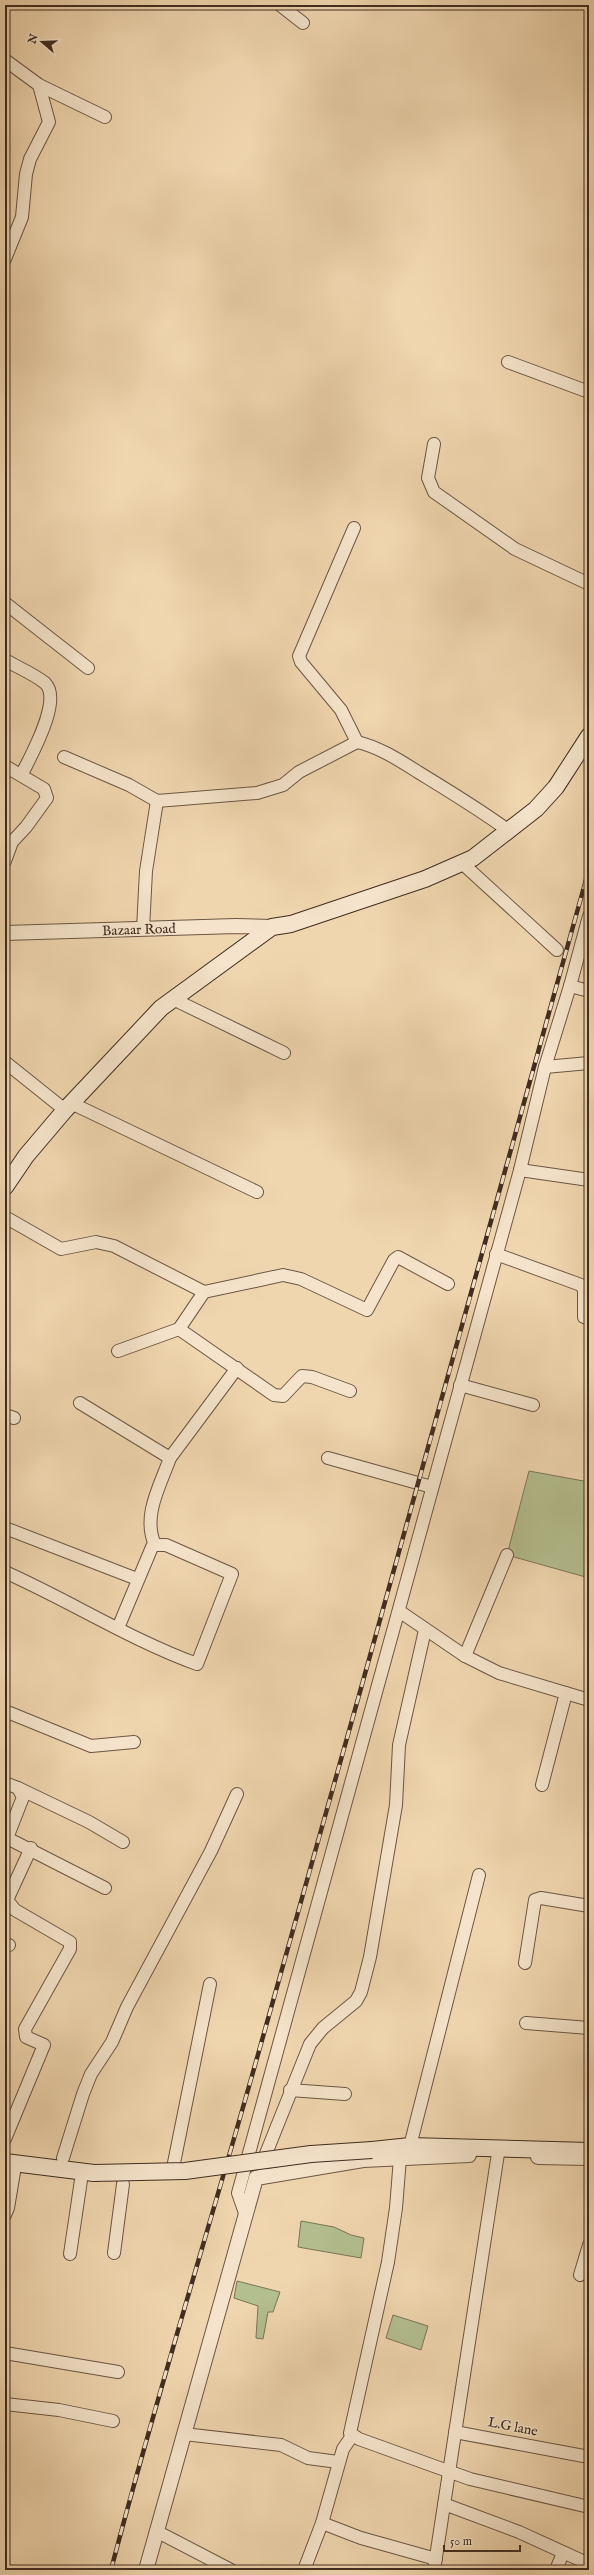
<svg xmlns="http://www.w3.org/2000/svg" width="594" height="2575" viewBox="0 0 594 2575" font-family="'IM FELL English',serif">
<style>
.green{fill:#b4bf8f;stroke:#7a7658}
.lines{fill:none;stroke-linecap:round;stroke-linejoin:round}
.minor-casing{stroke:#6c5644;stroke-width:14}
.tertiary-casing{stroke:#6c5644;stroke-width:16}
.secondary-casing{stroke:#402c20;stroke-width:18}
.minor{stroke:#f5e4cb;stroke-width:12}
.tertiary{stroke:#f5e4cb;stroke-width:14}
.secondary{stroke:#f5e4cb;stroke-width:16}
.rail-casing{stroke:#402c20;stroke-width:4.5}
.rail{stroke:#f5e4cb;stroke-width:3;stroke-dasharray:9;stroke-linecap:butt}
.secondary-bridge-casing{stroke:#402c20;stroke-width:18;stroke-linecap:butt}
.secondary-bridge{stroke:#f5e4cb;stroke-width:16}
.labels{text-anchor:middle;stroke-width:3;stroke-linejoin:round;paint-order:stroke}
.street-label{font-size:14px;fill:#402c20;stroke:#f5e4cb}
</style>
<rect width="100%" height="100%" fill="#f0d6af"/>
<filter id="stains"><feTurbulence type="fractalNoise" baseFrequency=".005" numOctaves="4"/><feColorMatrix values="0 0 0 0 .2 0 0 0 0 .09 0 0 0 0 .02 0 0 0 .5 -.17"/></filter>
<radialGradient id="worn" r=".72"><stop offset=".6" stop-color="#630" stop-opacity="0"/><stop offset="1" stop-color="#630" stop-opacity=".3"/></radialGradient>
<g class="green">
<path d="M529,1471l60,11v96l-82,-23z"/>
<path d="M301,2221l33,6 17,8 13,3 -3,20 -63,-11z"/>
<path d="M237,2281l43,11 -7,20h-5l-5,27 -7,-1 2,-32 -24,-8z"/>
<path d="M393,2315l35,11 -7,24 -35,-12z"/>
</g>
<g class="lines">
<g class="minor-casing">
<g id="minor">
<path d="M280,5l23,18"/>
<path d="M5,60l34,25 66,32"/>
<path d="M5,259l17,-42 4,-43 4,-15 19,-37 -10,-37"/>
<path d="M508,362l81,30"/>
<path d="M434,444l-6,34 6,14 81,57 74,35"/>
<path d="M5,603l83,65"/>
<path d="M5,660c12,7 29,14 40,23 18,17 -15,74 -23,91"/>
<path d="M357,742c22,5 42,18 61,30 31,19 61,37 91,59"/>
<path d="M64,757l65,28 28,16 100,-8 26,-8 16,-13 58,-30 -16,-32 -40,-48 -2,-6 55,-128"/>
<path d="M5,766l39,23 3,9 -21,29 -14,15 -7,19"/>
<path d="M462,863l95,87"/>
<path d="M143,929l3,-58 11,-70"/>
<path d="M570,986l19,-70"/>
<path d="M173,999l111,54"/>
<path d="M5,1062l60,48"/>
<path d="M545,1067l44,-4"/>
<path d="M71,1103l186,89"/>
<path d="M520,1170l69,10"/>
<path d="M5,1217l56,32 35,-7 18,4 90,46 79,-17 18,4 66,31 27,-50 4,-3 50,27"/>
<path d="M496,1254l85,31 3,5v27l5,2"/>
<path d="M204,1292l-25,37 95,66 9,1 19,-20 10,1 38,14"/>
<path d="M118,1351l61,-22"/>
<path d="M460,1385l73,20"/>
<path d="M80,1403l90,55c-10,28 -28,58 -15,87"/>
<path d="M5,1415l9,3"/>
<path d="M170,1458l67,-90"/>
<path d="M328,1458l104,29"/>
<path d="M5,1528l132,51"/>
<path d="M5,1572c65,29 126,68 192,92l35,-90 -66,-29h-11l-3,2 -34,81"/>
<path d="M399,1611l66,45 34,17 90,27"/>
<path d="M465,1656l42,-101"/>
<path d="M5,1711l86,35 43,-4"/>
<path d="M5,1783l13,5 5,9 -16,41 98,50"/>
<path d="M542,1785l24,-92"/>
<path d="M18,1788l71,34 34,20"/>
<path d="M5,1944l4,1"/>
<path d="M525,1963l10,-63 6,-2 48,8"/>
<path d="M526,2023l63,5"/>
<path d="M290,2090l55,4"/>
<path d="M5,2139l39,-94 -18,-8 -1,-8 45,-80v-7l-55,-32 -8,-10 24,-52"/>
<path d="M410,2146l69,-271"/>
<path d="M63,2158l20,-64 8,-20 21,-32 15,-35 84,-156 26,-57"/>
<path d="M400,2158l-4,50 -8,54 -38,171 9,6 111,40 119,28"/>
<path d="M174,2163l36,-179"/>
<path d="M261,2166l49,-122 13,-16 33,-27 5,-9 9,-35 26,-152 3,-60 26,-115"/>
<path d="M5,2215l3,-7 6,-36"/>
<path d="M246,2216l-8,-23 282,-1023 25,-103 25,-81 19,5"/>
<path d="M114,2253l9,-69"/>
<path d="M70,2254l11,-74"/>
<path d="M580,2275l9,-30"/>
<path d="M5,2353l113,19"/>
<path d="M5,2404l54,6 54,11"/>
<path d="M455,2432l134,25"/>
<path d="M184,2434l97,11 27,13 30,4"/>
<path d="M444,2504l75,28 70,32"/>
<path d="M322,2523l39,15 75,21"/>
<path d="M156,2531l75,39"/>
<path d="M304,2570l18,-47 21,-74 9,-13"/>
<path d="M434,2570l65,-423"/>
<path d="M556,2570l7,-17"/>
</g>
</g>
<g class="tertiary-casing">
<g id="tertiary">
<path d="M5,933l231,-7 36,1"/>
<path d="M538,2157l51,1"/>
<path d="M146,2570l110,-392 107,-18 106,-5"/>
</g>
</g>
<g class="secondary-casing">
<g id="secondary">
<path d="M5,1187l21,-31 39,-46 96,-102 111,-81 19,-3 134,-45 48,-21 63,-49 20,-22 33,-51"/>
<path d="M372,2150l38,-4 179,5"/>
<path d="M5,2162l89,11"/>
</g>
</g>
<use href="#minor" class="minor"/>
<use href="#tertiary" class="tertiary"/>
<use href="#secondary" class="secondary"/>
<g class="rail-casing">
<path id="rail" d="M111,2570c45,-172 98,-341 146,-512 112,-396 222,-793 332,-1189"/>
</g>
<use href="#rail" class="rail"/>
<g class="secondary-bridge-casing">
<path id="secondary-bridge" d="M94,2173l91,-2 126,-17 61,-4"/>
</g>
<use href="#secondary-bridge" class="secondary-bridge"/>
</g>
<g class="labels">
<g class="street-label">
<text transform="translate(139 929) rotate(-2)" y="5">Bazaar Road</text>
<text transform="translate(513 2426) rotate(11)" y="5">L.G lane</text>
</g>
</g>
<rect width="594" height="2575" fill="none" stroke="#f0d6af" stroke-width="20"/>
<rect x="6" y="6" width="582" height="2563" fill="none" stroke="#402c20" stroke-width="2"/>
<rect x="10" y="10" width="574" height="2555" fill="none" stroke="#402c20"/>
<g transform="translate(42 42) rotate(289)" stroke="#f5e4cb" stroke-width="3" paint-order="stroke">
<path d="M0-3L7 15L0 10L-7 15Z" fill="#402c20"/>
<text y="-6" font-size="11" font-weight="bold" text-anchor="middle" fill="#402c20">N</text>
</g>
<path d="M444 2545v6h76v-6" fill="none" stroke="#402c20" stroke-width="2"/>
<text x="450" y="2545" font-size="12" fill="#402c20" stroke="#f5e4cb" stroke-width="3" paint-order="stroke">50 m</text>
<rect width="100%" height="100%" filter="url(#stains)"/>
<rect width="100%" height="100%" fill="url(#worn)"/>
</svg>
